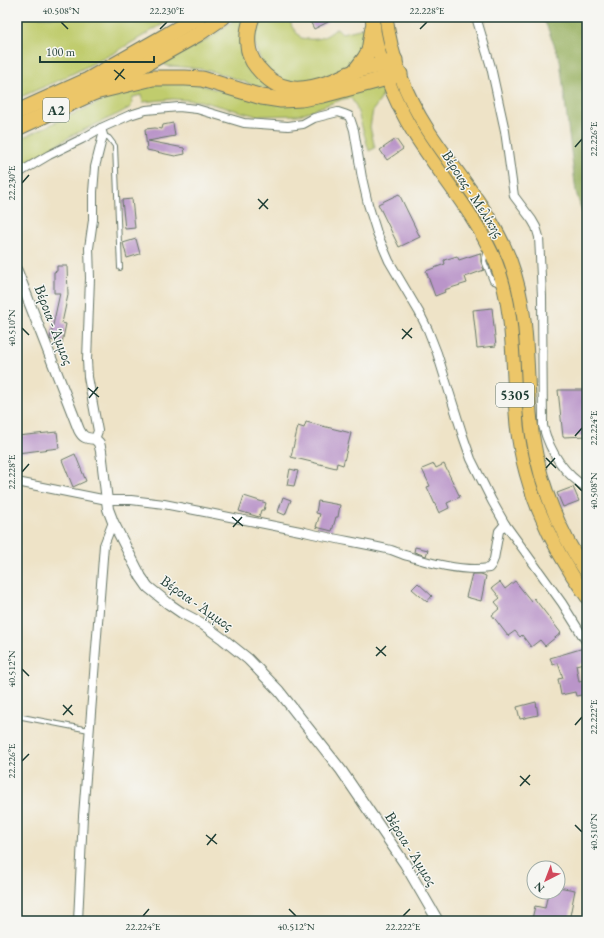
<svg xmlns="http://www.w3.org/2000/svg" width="604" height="938" viewBox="0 0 604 938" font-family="'EB Garamond',serif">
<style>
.green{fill:#c0cc6d;stroke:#708450}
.forest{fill:#98b060;stroke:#5c764a}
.building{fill:#ba95c9}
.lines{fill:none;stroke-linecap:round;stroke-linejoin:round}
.service-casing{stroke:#677767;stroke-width:6}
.minor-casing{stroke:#677767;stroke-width:10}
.tertiary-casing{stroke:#677767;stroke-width:12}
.primary-casing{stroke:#677767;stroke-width:15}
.motorway-casing{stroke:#677767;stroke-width:17}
.service{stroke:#fff;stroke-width:4}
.minor{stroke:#fff;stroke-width:8}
.tertiary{stroke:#fff;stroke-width:10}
.primary{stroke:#ecc669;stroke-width:13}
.motorway{stroke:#ecc669;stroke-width:15}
.ticks{fill:none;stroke:#1f3d34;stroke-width:1.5}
.labels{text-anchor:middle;stroke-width:3;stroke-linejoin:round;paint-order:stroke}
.shield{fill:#f6f6f2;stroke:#60746d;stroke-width:1}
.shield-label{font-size:14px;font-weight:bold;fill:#1f3d34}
.street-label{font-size:15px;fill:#1f3d34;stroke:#f6f6f2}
.neatline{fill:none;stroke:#1f3d34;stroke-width:1.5}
.ticks-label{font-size:10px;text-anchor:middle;fill:#1f3d34}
</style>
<rect width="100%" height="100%" fill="#f6f6f2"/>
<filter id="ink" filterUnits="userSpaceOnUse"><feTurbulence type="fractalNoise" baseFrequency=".025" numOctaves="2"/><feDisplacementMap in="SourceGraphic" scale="8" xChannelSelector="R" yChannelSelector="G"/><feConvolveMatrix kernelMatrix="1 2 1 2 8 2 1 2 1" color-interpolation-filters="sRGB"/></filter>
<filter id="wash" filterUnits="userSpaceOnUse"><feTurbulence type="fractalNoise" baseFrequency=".012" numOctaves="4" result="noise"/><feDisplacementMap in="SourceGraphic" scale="16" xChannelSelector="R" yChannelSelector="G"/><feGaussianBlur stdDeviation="0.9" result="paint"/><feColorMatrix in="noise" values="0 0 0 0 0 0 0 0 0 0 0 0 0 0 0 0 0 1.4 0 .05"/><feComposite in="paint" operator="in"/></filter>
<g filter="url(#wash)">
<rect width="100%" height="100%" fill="#eee3c7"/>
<g class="green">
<path d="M17,17h158l-61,36 -52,26 -39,17 -6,1z"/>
<path d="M238,17h7l-3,17 29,56c-18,-4 -36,-12 -54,-17 -16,-5 -33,-6 -50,-7l-4,-3 47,-25z"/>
<path d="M257,17h32l3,10 9,11c17,3 23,1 36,-10l5,5 22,-5 2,9 -1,7 -14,22 -35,16h-30l-17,-12 -7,-8 -5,-10 -3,-11z"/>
<path d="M186,81l54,15 139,-11 4,8 -2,6 -8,11 -3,17 5,21 -6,3 -13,-45 -5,-8 -8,1 -44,16 -42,1 -57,-15 -27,-2 -30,3 -2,-7 -8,2 -2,10 -13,7 -45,21 -56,34v-29l98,-45 29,-10z"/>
</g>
<path class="forest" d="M540,17h47v211l-11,-36 -16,-132 -14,-36z"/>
<g id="blocks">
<g class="building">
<path d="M308,17h17l3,5 -14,7z"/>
<path d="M173,123l2,13 -27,5 36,7 1,6 -10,2 -28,-6 -2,-21 10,-1 7,1 1,-4z"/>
<path d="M396,139l7,10 -16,11 -7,-10z"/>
<path d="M399,194l21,43 -21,10 -21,-43z"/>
<path d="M132,199l3,29 -10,1 -3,-29z"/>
<path d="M136,239l4,15 -13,4 -4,-15z"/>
<path d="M480,253l1,4v5l3,8 -19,7 2,6 -23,7 1,2 -10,4 -9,-25 19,-7 -1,-4 13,-4 2,4z"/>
<path d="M57,266h10l1,29 -6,28 4,1 -4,19 -11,-3 -1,-1 10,-46h-6v-21l3,-1z"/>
<path d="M492,308l4,38 -19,2 -4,-38z"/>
<path d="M558,390h29v46l-24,1z"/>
<path d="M306,422l45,11 -8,32 -6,-2 -1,5 -45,-11 7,-31 6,2z"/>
<path d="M57,432l2,16 -42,5v-17z"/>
<path d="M75,454l11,27 -13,6 -11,-27z"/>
<path d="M434,464l2,4 8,-4 16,33 -13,6 2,5 -10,5 -12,-26 3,-1 -8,-17z"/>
<path d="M290,469l8,2 -4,15 -7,-1z"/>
<path d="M573,487l6,14 -16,6 -6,-14z"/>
<path d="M244,496l22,7 -2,7h-3l-2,7 -20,-6z"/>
<path d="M283,497l8,3 -6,15 -7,-3z"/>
<path d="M318,501l22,4 -2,12h-2l-4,14 -16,-4 4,-13 -4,-1z"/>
<path d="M415,547l13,3 -2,6 -12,-4z"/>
<path d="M472,574h9l5,2 -5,25 -15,-4z"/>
<path d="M515,581l16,20 3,-3 27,35 -16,13 -5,-6 -9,7 -9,-12 -2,2 -5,-6 -7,5 -16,-21 8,-7 -5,-6 5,-4 -8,-10 8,-6 5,7z"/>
<path d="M418,583l14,13 -5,6 -15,-13z"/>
<path d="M584,648l3,8v6l-11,3 3,17 6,-1 2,13 -11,2 -1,-4 -14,3 -3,-16 5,-1 -5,-15 -5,2 -3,-7z"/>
<path d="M536,702l2,13 -18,4 -3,-12z"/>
<path d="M558,887l17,3 -6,31h-25l-12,-2 3,-13 10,2 3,-16h10z"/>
</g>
</g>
</g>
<g filter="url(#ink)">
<use href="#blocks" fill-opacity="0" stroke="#677767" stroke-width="1"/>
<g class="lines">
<g class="service-casing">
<g id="service">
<path d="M103,135l6,3 6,8 5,122"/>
<path d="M489,251l-3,3 -2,7 8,20 9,4"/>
<path d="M17,716l72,14"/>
</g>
</g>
<g class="minor-casing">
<g id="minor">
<path d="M476,17l15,50 14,64 9,65 18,24 4,7 3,10 3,59 1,130c7,26 21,48 44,62"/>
<path d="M17,174l32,-19 33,-16 19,-11 29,-13 16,-5 33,-3 18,2 47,14 44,3 15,-2 11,-6 24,-6 6,2 5,2 2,5 3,9 8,48 6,26 9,29 12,28 30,51 9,18 9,23 26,83 8,23 21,42 13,23 57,79 25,40"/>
<path d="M95,439l3,-8 -10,-54 -1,-17 3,-82 -1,-30 4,-28v-28l2,-25 8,-32 -2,-7"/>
<path d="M17,482l90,18h24l33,4 141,28c28,7 57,11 86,18 6,2 12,5 17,6 25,8 56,16 81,12l3,-4 2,-5 5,-28 6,-7"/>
<path d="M78,921l5,-105 21,-271 9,-23"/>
</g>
</g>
<g class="tertiary-casing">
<path id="tertiary" d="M17,271l62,159c4,8 7,8 16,9l4,4 2,8 7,58 5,13 28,55 7,10 21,17 13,9 19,10 22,16 25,20 31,32 62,79 64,94 33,57"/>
</g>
<g class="primary-casing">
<g id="primary">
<path d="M372,17c4,39 22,85 43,118 27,43 62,81 81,128 19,48 16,100 20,150 4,67 33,131 71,184"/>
<path d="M386,17c5,40 20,79 42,113 28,43 63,81 82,130 19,51 16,100 20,153 4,56 25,113 57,160"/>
</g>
</g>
<g class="motorway-casing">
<g id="motorway">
<path d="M252,17c-6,16 -7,36 5,50 22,27 43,26 74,15 8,-3 15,-7 23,-10 8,-4 18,-5 27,-7 5,-1 9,-3 14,-5"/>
<path d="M355,71l10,-13 4,-7 4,-24"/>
<path d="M95,92l58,-14h32l17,1 60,18 19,3 20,-1 22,-4 53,-14 24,-7"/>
<path d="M17,112l71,-32 74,-42 36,-21"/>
<path d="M17,128l78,-36 103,-58 25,-17"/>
</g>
</g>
<use href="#service" class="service"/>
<use href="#minor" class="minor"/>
<use href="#tertiary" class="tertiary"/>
<use href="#primary" class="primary"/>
<use href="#motorway" class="motorway"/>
</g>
</g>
<path class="ticks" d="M61,22l7,7M160,29l7,-7M420,29l7,-7M114,70l11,9M115,80l9,-11M575,147l7,-8M22,183l7,-8M258,199l10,10M259,209l9,-10M22,328l7,7M402,329l10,9M402,339l10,-11M88,388l11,9M89,398l9,-11M575,436l7,-8M546,458l10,10M546,468l9,-10M22,472l7,-8M575,484l7,7M232,517l11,9M233,527l9,-10M376,647l10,9M376,656l10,-10M22,669l7,7M63,705l10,10M63,715l9,-10M575,725l7,-8M22,761l7,-7M520,776l10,9M520,786l10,-11M575,825l7,7M206,835l11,9M207,845l9,-11M289,909l7,7M143,916l6,-7M403,916l7,-7"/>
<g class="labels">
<g class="shield">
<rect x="43" y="98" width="26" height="24" rx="3"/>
<rect x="496" y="383" width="38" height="24" rx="3"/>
</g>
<g class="shield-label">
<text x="56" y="115">Α2</text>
<text x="515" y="400">5305</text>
</g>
<g class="street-label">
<text transform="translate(473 194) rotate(57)" y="5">Βέροιας - Μελίκης</text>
<text transform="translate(54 325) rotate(69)" y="5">Βέροια - Άμμος</text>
<text transform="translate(197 603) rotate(35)" y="5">Βέροια - Άμμος</text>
<text transform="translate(411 849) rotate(58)" y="5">Βέροια - Άμμος</text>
</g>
</g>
<rect width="604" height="938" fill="none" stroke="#f6f6f2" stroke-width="44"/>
<g transform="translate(546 880) rotate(222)"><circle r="19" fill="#f6f6f2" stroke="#a0aca6"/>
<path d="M0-3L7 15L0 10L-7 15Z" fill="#d1495b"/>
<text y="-6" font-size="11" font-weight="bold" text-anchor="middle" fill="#1f3d34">N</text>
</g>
<path d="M40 56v6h114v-6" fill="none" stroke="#1f3d34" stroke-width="2"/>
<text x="46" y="56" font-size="12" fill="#1f3d34" stroke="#f6f6f2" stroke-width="3" paint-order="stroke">100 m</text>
<rect x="22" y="22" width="560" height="894" class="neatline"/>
<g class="ticks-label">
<text x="61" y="14">40.508°N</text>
<text x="167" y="14">22.230°E</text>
<text x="427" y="14">22.228°E</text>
<text transform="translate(593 139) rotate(-90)" y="4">22.226°E</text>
<text transform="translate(11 183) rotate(-90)" y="4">22.230°E</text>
<text transform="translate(11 328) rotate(-90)" y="4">40.510°N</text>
<text transform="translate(593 428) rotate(-90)" y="4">22.224°E</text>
<text transform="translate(11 472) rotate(-90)" y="4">22.228°E</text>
<text transform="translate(593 491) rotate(-90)" y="4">40.508°N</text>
<text transform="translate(11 669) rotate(-90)" y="4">40.512°N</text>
<text transform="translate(593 717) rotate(-90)" y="4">22.222°E</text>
<text transform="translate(11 761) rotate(-90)" y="4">22.226°E</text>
<text transform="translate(593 832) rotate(-90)" y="4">40.510°N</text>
<text x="143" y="930">22.224°E</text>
<text x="296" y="930">40.512°N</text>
<text x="403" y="930">22.222°E</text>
</g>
</svg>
